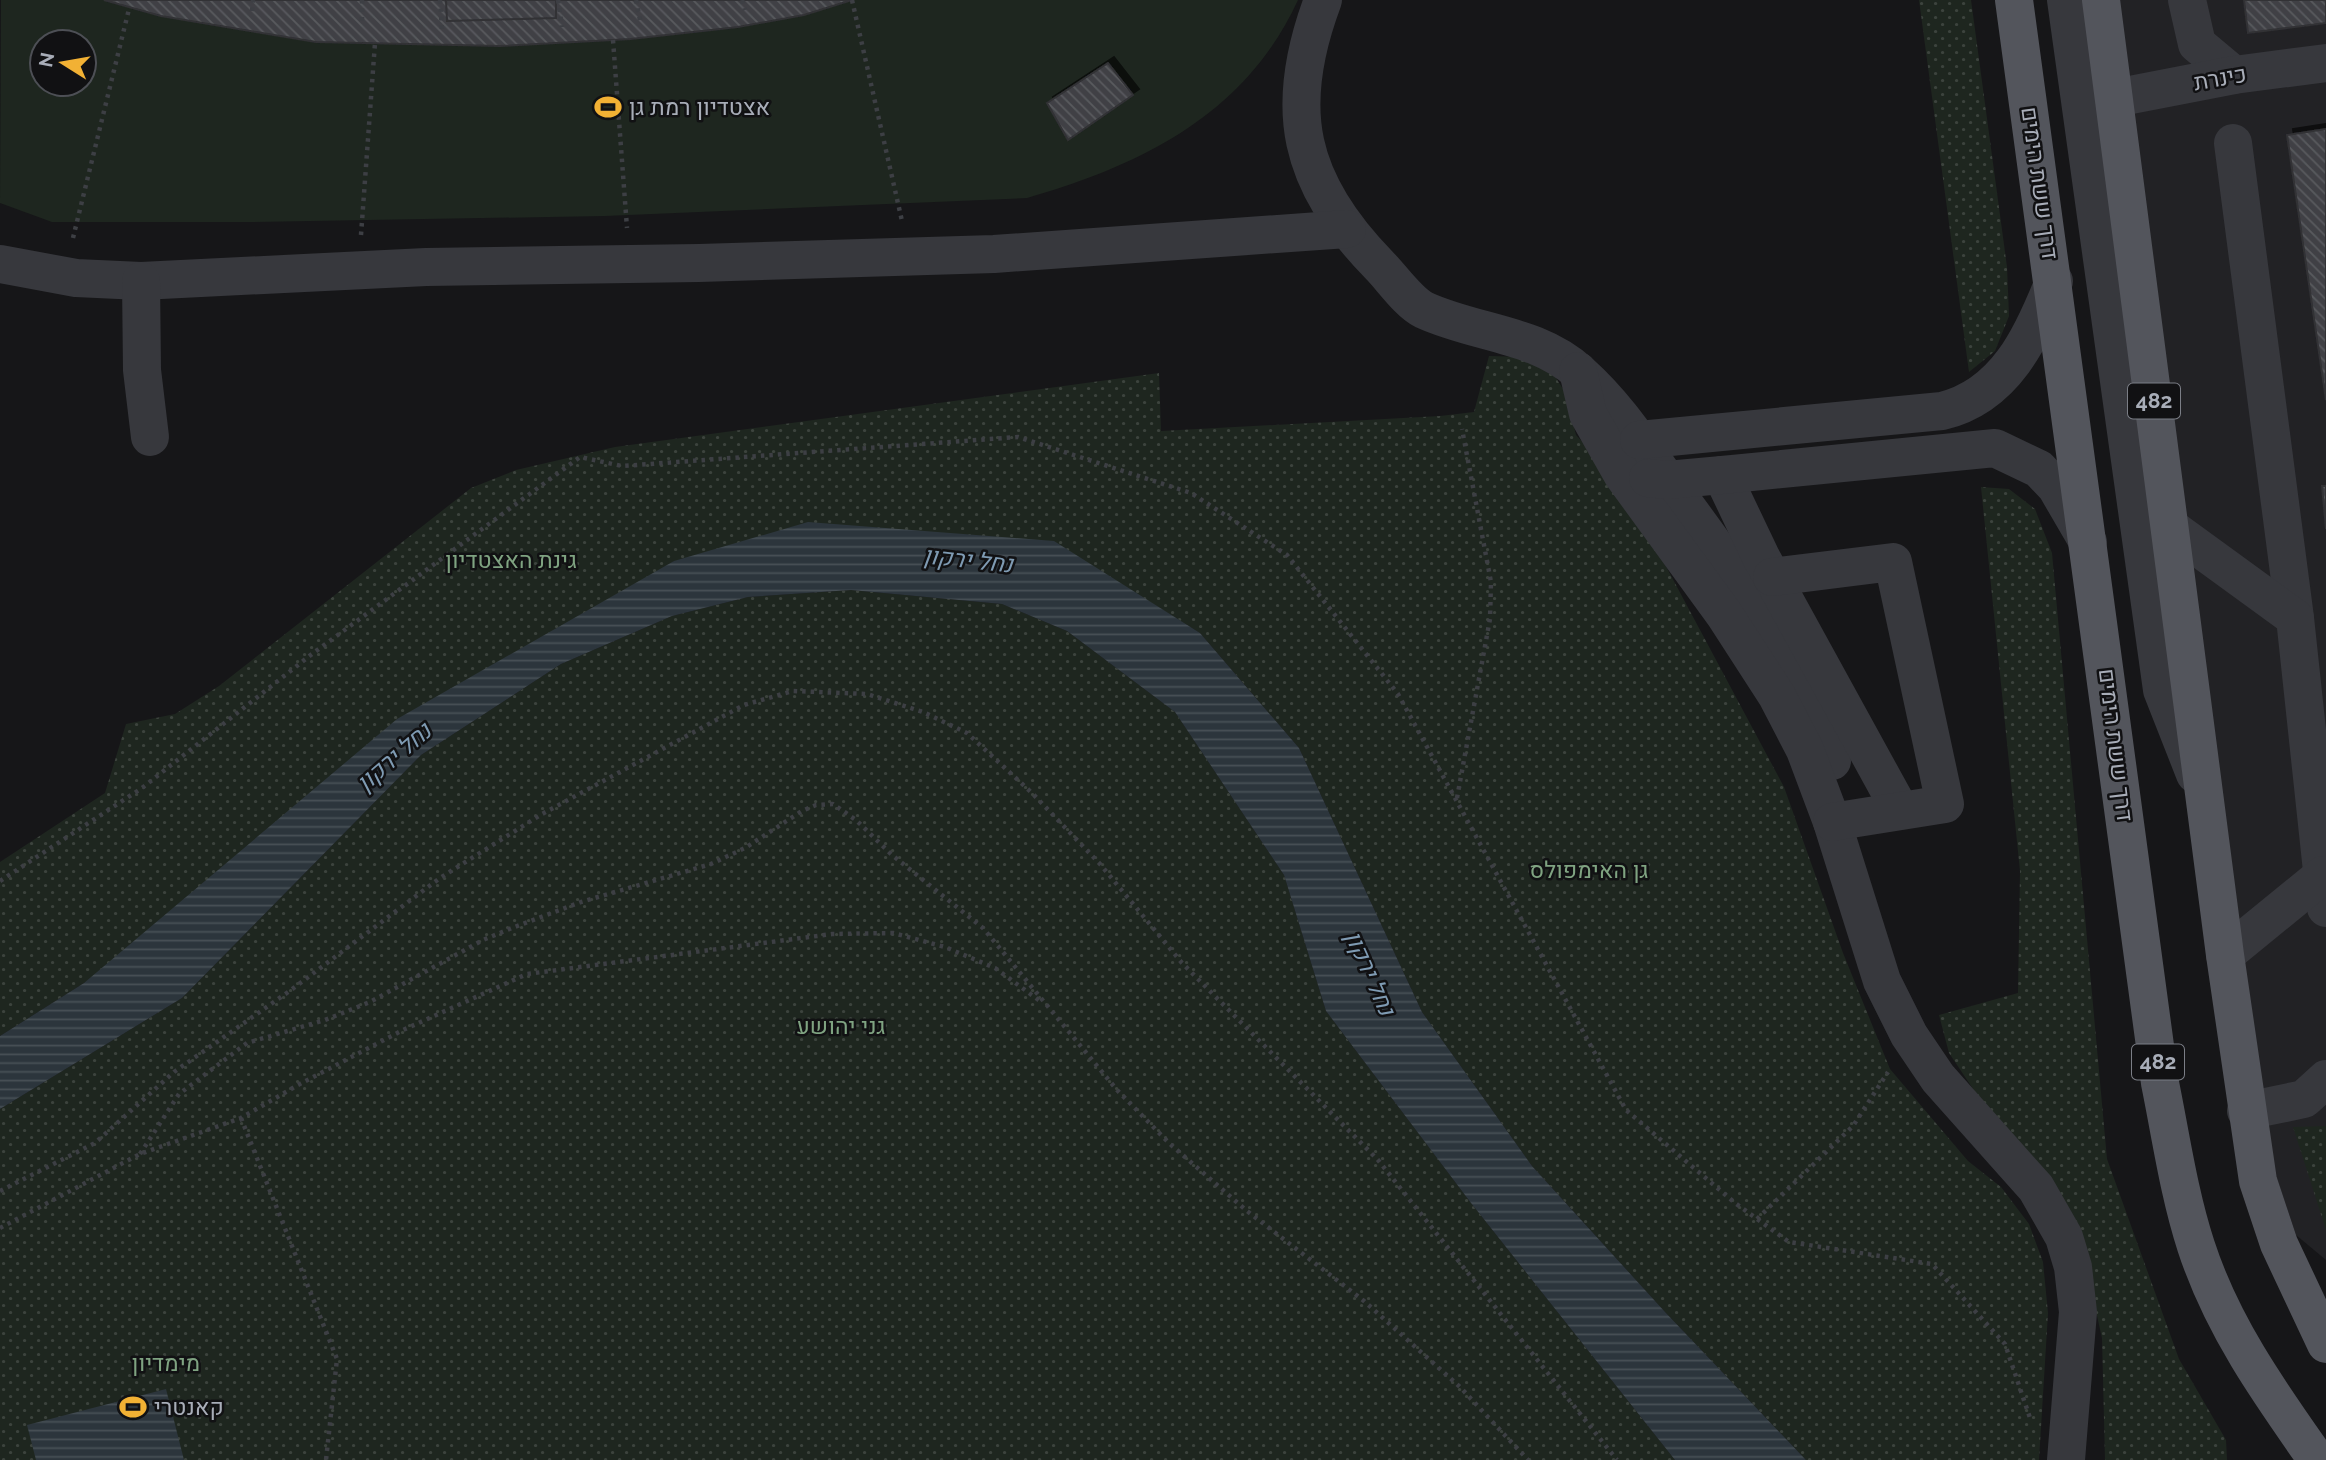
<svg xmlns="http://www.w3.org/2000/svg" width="2326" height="1460" viewBox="0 0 2326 1460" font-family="Raleway,Heebo,sans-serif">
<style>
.built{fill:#222225}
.grass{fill:#1e261f;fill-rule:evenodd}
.park{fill:url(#park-dots)}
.water{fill:url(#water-rules)}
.building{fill:url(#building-back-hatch);stroke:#303034;stroke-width:2;filter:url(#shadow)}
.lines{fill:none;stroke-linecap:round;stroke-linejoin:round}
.path{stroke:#3d3f44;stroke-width:4.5;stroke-dasharray:3.5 5;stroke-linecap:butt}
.minor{stroke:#37383d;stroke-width:38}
.major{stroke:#53555c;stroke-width:38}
.labels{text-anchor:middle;stroke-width:5;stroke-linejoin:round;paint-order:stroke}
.shield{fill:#111113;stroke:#7b7e86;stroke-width:2}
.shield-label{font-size:21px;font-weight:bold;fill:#a8adb8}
.street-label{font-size:23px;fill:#a8adb8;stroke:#111113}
.poi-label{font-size:23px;fill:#a8adb8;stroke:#111113;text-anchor:start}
.park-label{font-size:23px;fill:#7fa381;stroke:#111113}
.water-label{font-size:24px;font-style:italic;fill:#7f9bb3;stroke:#111113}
</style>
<defs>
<pattern id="park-dots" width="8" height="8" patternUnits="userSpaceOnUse" patternTransform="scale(1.75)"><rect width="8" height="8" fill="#1e261f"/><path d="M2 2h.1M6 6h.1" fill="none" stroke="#3c433d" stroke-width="1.8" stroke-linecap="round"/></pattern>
<pattern id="water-rules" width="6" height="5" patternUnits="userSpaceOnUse" patternTransform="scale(1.75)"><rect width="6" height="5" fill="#2c353c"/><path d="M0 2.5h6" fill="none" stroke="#485056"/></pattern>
<pattern id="building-back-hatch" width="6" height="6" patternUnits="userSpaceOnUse" patternTransform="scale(1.75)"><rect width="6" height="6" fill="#404145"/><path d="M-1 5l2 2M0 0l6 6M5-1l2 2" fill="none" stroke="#595a5e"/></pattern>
<filter id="shadow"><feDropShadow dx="6" dy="-6" stdDeviation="0" flood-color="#0009"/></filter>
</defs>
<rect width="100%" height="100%" fill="#161618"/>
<path class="built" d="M2117,0h209v1260l-30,-25 -25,-74z"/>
<path class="grass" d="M1,0h1297c-52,114 -156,165 -271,198l-422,18 -356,6h-197l-52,-19zM42,42h42v42h-42z"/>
<g class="park">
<path d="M1919,0h52l36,267 2,49 -14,35 -26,21z"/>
<path d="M1489,356l36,1 29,18 11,17 11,43 47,51 161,301 59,166 47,116 78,92 33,26 28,37 14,38 5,51 -9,147h-233l-140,-147 -134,-147 -110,-154 -123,-264 -99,-115 -108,-67 -418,-5 -590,422 -84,53v-174l105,-69 21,-69 49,-10 44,-28 252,-198 45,-18 99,-23 544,-74 2,58 279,-15 34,-4z"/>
<path d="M1981,487l28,2 26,20 17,44 55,606 72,200 47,81 1,20h-122l-3,-122 -19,-85 -134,-200 -10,-38 79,-22 2,-122z"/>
<path d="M851,590l151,14 65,27 108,81 109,163 42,136 145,192 204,257h-1675v-351l182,-111 239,-243 140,-91 111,-48 76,-19z"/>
<path d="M2326,1126v104l-33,-103z"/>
</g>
<g class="water">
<path d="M808,522l246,19 146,92 99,115 123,264 110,154 134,147 140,147h-131l-204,-257 -145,-192 -42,-136 -109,-163 -108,-81 -65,-27 -151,-14 -103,7 -76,19 -111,48 -140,91 -239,243 -182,111v-73l84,-53 313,-264 277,-158z"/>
<path d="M166,1389l18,71h-148l-9,-35z"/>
</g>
<g class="building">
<path d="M104,0h748l-48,15 -66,12 -107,12 -131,7 -184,-4 -155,-26z"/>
<path d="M446,0h110v18l-109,3z"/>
<path d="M2244,0h82v23l-78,10z"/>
<path d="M1108,63l25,32 -65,45 -21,-37z"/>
<path d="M2326,129v271l-39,-265z"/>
<path d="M2322,486h4v43z"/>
</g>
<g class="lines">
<g class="path">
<path d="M362,0v23"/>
<path d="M440,0l2,30"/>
<path d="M558,0l4,27"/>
<path d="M636,0l4,20"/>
<path d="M742,0l3,10"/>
<path d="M852,0l50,221"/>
<path d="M252,11l1,-11"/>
<path d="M613,40l14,188"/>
<path d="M361,235l14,-192"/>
<path d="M73,238l56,-229"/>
<path d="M1457,798l33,-179 1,-37 -29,-153"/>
<path d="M0,881l142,-93 170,-134 268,-197 42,9 396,-29 173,56 96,62 111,139 228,416 109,93 54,39 143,22 73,80 25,74"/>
<path d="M241,1118l96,241 -11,101"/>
<path d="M140,1154l39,-60 68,-51 78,-23 45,-18 113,-62 29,-12 69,-26 130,-38 34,-16 57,-37 14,-6 17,-1 23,16 36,35 91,73 134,162 53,54 77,67 117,90 96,86 68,73"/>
<path d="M0,1191l95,-48 79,-71 117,-82 149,-112 102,-64 202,-109 49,-14 74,3 56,18 44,21 65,60 68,71 82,99 196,197 239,300"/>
<path d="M1757,1219l96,-93 35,-54"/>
<path d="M0,1228l140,-74 101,-36 57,-33 105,-55 124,-56 305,-40 61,-1 52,14 50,21 45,33"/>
</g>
<g class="minor">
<path d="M1323,0c-41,109 -25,182 56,265 13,13 29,37 45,45 52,24 112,23 156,63 36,32 61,71 89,110 62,85 134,176 163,278"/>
<path d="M2066,0l96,690 33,84"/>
<path d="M2187,0l10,44 37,31"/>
<path d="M2115,98l119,-23 92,-12"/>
<path d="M2233,143l62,475"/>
<path d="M0,264l76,14 65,3 285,-14 273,-4 295,-9 353,-25"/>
<path d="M141,281l1,89 8,67"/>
<path d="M1578,371l10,43 34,60 102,140 53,82 28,54 27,72 50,159 27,54 29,43 98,110 28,49 9,30 5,45 -12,148"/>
<path d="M1639,440l303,-29c63,-15 90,-74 112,-130"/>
<path d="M1722,475l39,82 139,253"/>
<path d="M1648,478l19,2 55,-5 273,-27 44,21 17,18 32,55"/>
<path d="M2170,527l125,91 31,290"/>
<path d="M1772,577l121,-15 52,242 -113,18"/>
<path d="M2225,955l98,-80"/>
<path d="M2246,1111l58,-12 22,-20"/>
</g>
<g class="major">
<path d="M2014,0l146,1083c11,54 19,111 36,163 26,80 73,146 121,214"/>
<path d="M2101,0l124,955 33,226 21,63 47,100"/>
</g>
</g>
<defs>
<g id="stadium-bare" transform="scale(2.1)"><path d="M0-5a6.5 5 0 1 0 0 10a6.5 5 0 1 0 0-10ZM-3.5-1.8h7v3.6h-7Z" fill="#f2b134" stroke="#111113" stroke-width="2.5" paint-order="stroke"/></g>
</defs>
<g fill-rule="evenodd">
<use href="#stadium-bare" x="608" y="107"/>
<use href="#stadium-bare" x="133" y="1407"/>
</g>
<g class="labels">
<g class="shield">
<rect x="2128" y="383.5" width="52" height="35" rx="5"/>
<rect x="2132" y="1044.5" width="52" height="35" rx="5"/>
</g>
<g class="shield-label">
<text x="2154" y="408">482</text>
<text x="2158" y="1069">482</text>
</g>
<g class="street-label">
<text transform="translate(2220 78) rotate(-10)" y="8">כינרת</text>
<text transform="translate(2040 183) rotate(82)" y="8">דרך ששת הימים</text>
<text transform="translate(2116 745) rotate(83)" y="8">דרך ששת הימים</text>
</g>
<g class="poi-label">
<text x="629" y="115">אצטדיון רמת גן</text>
<text x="154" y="1415">קאנטרי</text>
</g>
<g class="park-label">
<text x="511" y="568">גינת האצטדיון</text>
<text x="1589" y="878">גן האימפולס</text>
<text x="841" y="1034">גני יהושע</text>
<text x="166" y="1371">מימדיון</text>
</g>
<g class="water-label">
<text transform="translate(968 560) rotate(6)" y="8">נחל ירקון</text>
<text transform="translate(394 757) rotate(-41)" y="8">נחל ירקון</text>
<text transform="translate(1370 973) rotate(66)" y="8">נחל ירקון</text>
</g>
</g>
<g transform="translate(63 63) rotate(281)"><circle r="33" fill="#111113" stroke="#4d4f55" stroke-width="2"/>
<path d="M0-5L12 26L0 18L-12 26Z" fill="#f2b134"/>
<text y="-10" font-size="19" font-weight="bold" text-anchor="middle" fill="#a8adb8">N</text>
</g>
</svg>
